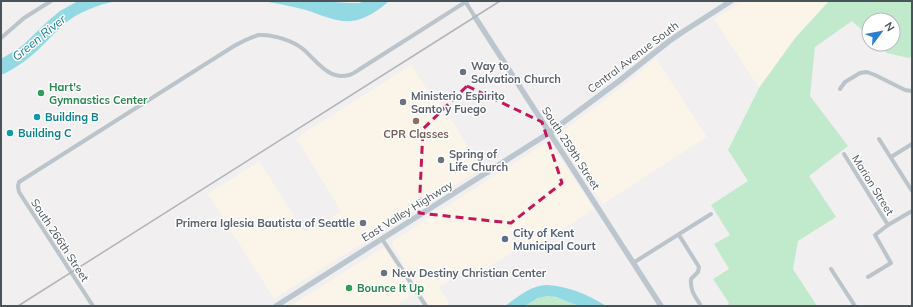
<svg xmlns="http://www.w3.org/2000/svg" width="913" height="307" viewBox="0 0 913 307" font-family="Mulish,sans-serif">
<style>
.commercial{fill:#faf4e9}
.green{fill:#c1eacd}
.water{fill:#92d9e3}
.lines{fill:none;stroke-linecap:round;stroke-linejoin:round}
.street{stroke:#bbc4ca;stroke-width:4}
.secondary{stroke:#bcc6ce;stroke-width:5.5}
.rail{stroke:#b1b4b8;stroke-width:1.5}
.marked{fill:none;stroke:#c2185b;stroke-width:3;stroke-dasharray:8 5;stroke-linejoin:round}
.worship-dot{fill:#6b7280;stroke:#fff;stroke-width:1.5}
.leisure-dot{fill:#2e9e5b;stroke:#fff;stroke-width:1.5}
.culture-dot{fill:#0f9aa8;stroke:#fff;stroke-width:1.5}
.education-dot{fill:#8d6e63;stroke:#fff;stroke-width:1.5}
.service-dot{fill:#5c6f8a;stroke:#fff;stroke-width:1.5}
.labels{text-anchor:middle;stroke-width:3;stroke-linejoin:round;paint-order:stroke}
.street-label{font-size:11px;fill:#48535a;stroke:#fff}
.worship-label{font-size:11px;font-weight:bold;fill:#5b616d;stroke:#fff;text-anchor:start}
.leisure-label{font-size:11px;font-weight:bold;fill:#27864d;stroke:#fff;text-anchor:start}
.culture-label{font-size:11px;font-weight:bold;fill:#0d838f;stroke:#fff;text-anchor:start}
.education-label{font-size:11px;font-weight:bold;fill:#785e54;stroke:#fff}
.service-label{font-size:11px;font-weight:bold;fill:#4e5e75;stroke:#fff;text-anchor:start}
.water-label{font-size:12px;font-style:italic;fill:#197f8e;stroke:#fff}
</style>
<rect width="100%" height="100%" fill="#f1efef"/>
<g class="commercial">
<path d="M743,1h111l-58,36 -37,51 -45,-69z"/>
<path d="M656,58l51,79 -104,67 -44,-65v-3l1,-3 64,-48z"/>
<path d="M411,65l21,32 3,-2 47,73 -208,131 -66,-105 51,-33 46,72 36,-22 -45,-73z"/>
<path d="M544,144h6l2,2 42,63 -59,38 -5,-6 -51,32 -6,-8 -34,22 12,19h-22l-21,-33 -15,-27 -1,-3 1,-2z"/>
<path d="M384,247l30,47 -19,12h-105z"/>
</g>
<g class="green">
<path d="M829,1h83v55l-3,2 -22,-5 -10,-9h16v-24h-24v17l-17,-16 -37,26 -5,49 38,50 -39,30 27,41 -38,24 -5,28 24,37h-91l3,-3 -16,-24 16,-10 -15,-25 16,-9 -19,-30 37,-24 -20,-31 31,-62 37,-51z"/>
<path d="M543,296c11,-1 25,5 36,10h-54l8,-5z"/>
</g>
<g class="water">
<path d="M78,1h38c-19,4 -38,11 -53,24 -7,6 -13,13 -20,20 -12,12 -26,23 -42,30v-16l21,-13 26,-25 12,-10z"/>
<path d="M261,1h56l32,2h10l7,-2h23c-10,9 -24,19 -38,20 -13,2 -32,-7 -45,-11 -15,-4 -30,-7 -45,-9z"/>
<path d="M547,285c21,1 42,10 59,21h-27l-23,-9 -9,-1 -9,2 -13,8h-20c13,-9 26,-21 42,-21z"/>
</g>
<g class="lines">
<g class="street">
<path d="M465,1l10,16"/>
<path d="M1,38l23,-20 27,-17"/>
<path d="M840,89l5,-7 15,-9 7,-1 8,3 30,15 7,1"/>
<path d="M879,139l33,52"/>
<path d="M844,154l44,71"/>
<path d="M891,157l21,-13"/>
<path d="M679,235l20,32 -1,5 -7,7c-1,12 4,17 10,27"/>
<path d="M382,239l44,67"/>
<path d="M633,263l78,-49"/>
<path d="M831,269l24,37"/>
<path d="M868,277l23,-14 -16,-28 13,-10 24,-14"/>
<path d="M93,306l-74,-114 -1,-6 1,-4 215,-136c8,-4 16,-9 25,-11 14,-1 34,6 44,14 13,11 26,32 46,26 4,-1 8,-4 11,-6l107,-68"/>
</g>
<g class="secondary">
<path d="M475,17l186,289"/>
<path d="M276,306l273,-173 70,-52 49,-39 13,-9 50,-32"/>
</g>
<path class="rail" d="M18,306l482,-305"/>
</g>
<path class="marked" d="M467,86l75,36 20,61 -51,40 -92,-10 4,-84z"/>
<g class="worship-dot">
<circle cx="463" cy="72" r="4"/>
<circle cx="403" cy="102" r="4"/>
<circle cx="441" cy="160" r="4"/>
<circle cx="363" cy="223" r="4"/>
<circle cx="384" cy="273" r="4"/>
</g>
<g class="leisure-dot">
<circle cx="41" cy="93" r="4"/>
<circle cx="349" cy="288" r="4"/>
</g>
<g class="culture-dot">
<circle cx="37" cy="117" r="4"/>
<circle cx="10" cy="133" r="4"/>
</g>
<circle class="education-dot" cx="416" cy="121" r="4"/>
<circle class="service-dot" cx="505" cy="239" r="4"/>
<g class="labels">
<g class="street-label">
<text transform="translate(633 57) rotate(-37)" y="4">Central Avenue South</text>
<text transform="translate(571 148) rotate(57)" y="4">South 259th Street</text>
<text transform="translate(873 185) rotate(58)" y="4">Marion Street</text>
<text transform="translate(407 211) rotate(-32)" y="4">East Valley Highway</text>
<text transform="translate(60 240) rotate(57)" y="4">South 266th Street</text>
</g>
<g class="worship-label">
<text x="471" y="70">Way to<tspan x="471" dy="13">Salvation Church</tspan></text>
<text x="411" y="100">Ministerio Espirito<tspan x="411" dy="13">Santo y Fuego</tspan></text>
<text x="449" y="158">Spring of<tspan x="449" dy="13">Life Church</tspan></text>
<text x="355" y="227" text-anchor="end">Primera Iglesia Bautista of Seattle</text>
<text x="392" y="277">New Destiny Christian Center</text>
</g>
<g class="leisure-label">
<text x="49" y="91">Hart's<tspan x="49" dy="13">Gymnastics Center</tspan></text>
<text x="357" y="292">Bounce It Up</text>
</g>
<g class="culture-label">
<text x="45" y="121">Building B</text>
<text x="18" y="137">Building C</text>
</g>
<g class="education-label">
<text x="416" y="138">CPR Classes</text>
</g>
<g class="service-label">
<text x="513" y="237">City of Kent<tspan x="513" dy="13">Municipal Court</tspan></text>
</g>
<g class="water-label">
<text transform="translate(39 38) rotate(-39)" y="4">Green River</text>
</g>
</g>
<rect width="913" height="307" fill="none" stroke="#48535a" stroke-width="4"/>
<g transform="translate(881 32) rotate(58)"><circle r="19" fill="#ffffff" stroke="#b6babd"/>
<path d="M0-3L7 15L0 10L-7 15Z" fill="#2a80cf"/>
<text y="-6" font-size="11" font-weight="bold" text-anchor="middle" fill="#48535a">N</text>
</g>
</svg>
